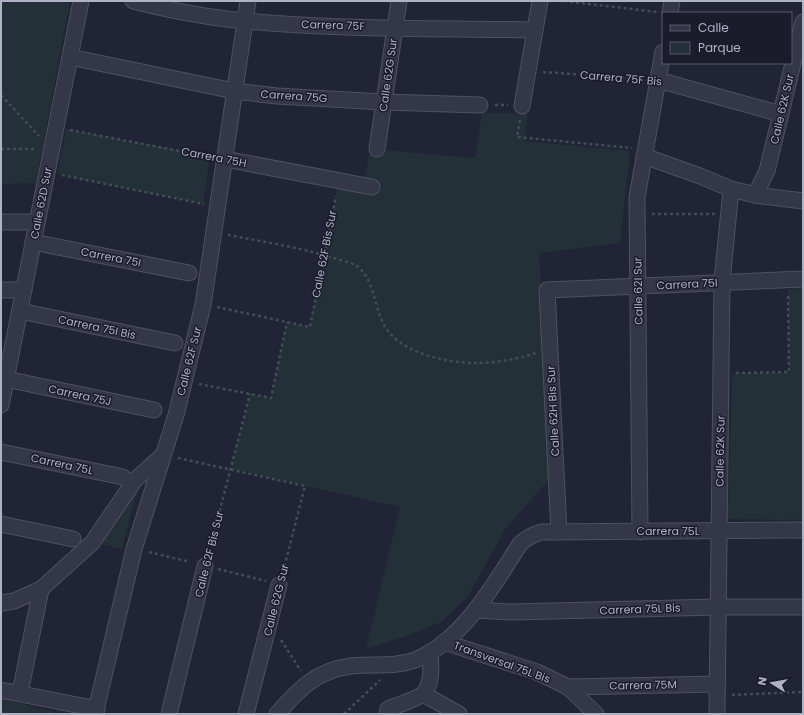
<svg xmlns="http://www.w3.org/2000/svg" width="804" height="715" viewBox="0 0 804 715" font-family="Poppins,sans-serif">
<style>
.green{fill:#233037}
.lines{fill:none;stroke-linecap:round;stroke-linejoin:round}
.minor-casing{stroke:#4f5162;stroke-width:17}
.path{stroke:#404d55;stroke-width:2.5;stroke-dasharray:3 3;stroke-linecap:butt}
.minor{stroke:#343747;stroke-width:15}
.labels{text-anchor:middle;stroke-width:3;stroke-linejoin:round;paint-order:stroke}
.street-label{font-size:11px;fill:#afb1c4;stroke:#1a1c2b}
</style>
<rect width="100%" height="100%" fill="#212436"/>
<g class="green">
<path d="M1,1h69l-34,182 -35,1z"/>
<path d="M482,113l46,1 -4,27 106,10 -10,92 -81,10 12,224 -45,51 -38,68 -27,26 -34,14 -41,13 34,-142 -169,-38 19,-75 21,4 16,-76 23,5 29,-147 25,5 6,-36 105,9z"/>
<path d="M66,129l144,27 -7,48 -146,-30z"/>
<path d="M803,288v232l-75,-1 4,-146 57,-1 -1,-83z"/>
<path d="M138,488l-16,61 -22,-5z"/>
<path d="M1,698l59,16h-59z"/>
</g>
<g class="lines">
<g class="minor-casing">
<g id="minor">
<path d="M133,1c36,9 76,17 113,20 96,9 193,7 289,9"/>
<path d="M670,13l2,-12"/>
<path d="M70,57l164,34 43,5 107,6 96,3"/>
<path d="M658,80l123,34"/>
<path d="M522,106l18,-105"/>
<path d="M377,149l22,-148"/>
<path d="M644,156l56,20 31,13 24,6 48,6"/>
<path d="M225,159l147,28"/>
<path d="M755,195l12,-24 36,-149"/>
<path d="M1,222h36"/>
<path d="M33,242l156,31"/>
<path d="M1,290h23"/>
<path d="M20,311l155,32"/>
<path d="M6,379l148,31"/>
<path d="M1,405l80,-404"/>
<path d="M1,452l122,25"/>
<path d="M1,524l72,15"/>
<path d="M559,532l-12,-242 256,-11"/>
<path d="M640,532l-3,-335 26,-145"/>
<path d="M1,603l13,-2 27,-12 51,-46 43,-63 28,-25"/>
<path d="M477,610l34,2 207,-5h85"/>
<path d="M444,642l93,30 31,15 28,27"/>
<path d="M568,687l150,-3"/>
<path d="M1,690l96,19"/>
<path d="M20,693l21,-104"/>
<path d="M423,694l36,20"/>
<path d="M95,714l39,-165 42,-134 27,-110 45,-304"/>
<path d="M169,714l36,-148"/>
<path d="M246,714l33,-129"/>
<path d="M277,714c22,-25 40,-44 74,-48 23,-3 42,2 64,-6 47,-18 79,-76 105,-116 6,-6 12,-9 21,-12l262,-2"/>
<path d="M387,714l1,-5c7,-3 31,-11 35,-15 10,-10 8,-29 7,-42"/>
<path d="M717,714l5,-432 9,-93"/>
</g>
</g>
<g class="path">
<path d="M564,1l93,11"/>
<path d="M543,72l100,7"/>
<path d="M1,95l38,41"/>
<path d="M495,105h13"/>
<path d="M520,120l-3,17 115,11"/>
<path d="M70,130l141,27"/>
<path d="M1,149h35"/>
<path d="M62,175l142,29"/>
<path d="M652,214h63"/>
<path d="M228,235c37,7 76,13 112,25 6,2 13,3 17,6 17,13 17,39 26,57 14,30 64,40 93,40 20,0 41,-4 60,-10"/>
<path d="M217,307l93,20 26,-131"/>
<path d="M736,373l53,-1 -1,-78"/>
<path d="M199,384l72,14 16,-76"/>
<path d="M178,458l127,28 -22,86"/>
<path d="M149,552l41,10"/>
<path d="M209,552l41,-158"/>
<path d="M218,569l48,12"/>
<path d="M281,640l20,31"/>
<path d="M732,695l71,-3"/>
<path d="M344,714l36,-34"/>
</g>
<use href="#minor" class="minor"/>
</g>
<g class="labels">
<g class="street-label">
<text transform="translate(333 25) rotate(2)" y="4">Carrera 75F</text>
<text transform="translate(388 75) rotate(-82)" y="4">Calle 62G Sur</text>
<text transform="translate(621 78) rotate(5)" y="4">Carrera 75F Bis</text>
<text transform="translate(294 96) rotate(4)" y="4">Carrera 75G</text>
<text transform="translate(782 109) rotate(-77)" y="4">Calle 62K Sur</text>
<text transform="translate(214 157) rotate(11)" y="4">Carrera 75H</text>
<text transform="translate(41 203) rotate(-79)" y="4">Calle 62D Sur</text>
<text transform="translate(324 254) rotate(-79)" y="4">Calle 62F Bis Sur</text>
<text transform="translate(111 257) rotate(11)" y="4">Carrera 75I</text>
<text transform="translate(687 284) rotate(-3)" y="4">Carrera 75I</text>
<text transform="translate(638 291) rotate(-91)" y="4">Calle 62I Sur</text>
<text transform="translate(97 327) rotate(12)" y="4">Carrera 75I Bis</text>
<text transform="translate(189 361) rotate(-76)" y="4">Calle 62F Sur</text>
<text transform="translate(80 395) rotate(12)" y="4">Carrera 75J</text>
<text transform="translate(553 411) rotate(-93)" y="4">Calle 62H Bis Sur</text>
<text transform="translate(720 451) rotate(-89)" y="4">Calle 62K Sur</text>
<text transform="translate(62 464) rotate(12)" y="4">Carrera 75L</text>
<text x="668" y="535">Carrera 75L</text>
<text transform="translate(209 554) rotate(-76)" y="4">Calle 62F Bis Sur</text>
<text transform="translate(276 600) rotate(-76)" y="4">Calle 62G Sur</text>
<text transform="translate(640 609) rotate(-2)" y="4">Carrera 75L Bis</text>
<text transform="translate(502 662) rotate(20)" y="4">Transversal 75L Bis</text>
<text transform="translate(643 685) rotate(-1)" y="4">Carrera 75M</text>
</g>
</g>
<rect width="804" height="715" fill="none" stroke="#afb1c4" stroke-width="4"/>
<rect x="662" y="12" width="130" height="52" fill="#1a1c2b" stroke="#565868"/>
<rect x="670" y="25" width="20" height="6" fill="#343747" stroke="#565868"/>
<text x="698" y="32" font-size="12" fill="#afb1c4">Calle</text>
<rect x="670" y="42" width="20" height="12" fill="#233037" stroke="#565868"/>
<text x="698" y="52" font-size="12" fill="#afb1c4">Parque</text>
<g transform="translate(772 683) rotate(281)" stroke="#1a1c2b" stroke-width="3" paint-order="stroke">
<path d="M0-3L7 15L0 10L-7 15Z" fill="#afb1c4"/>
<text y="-6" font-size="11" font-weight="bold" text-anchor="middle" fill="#afb1c4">N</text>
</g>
</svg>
